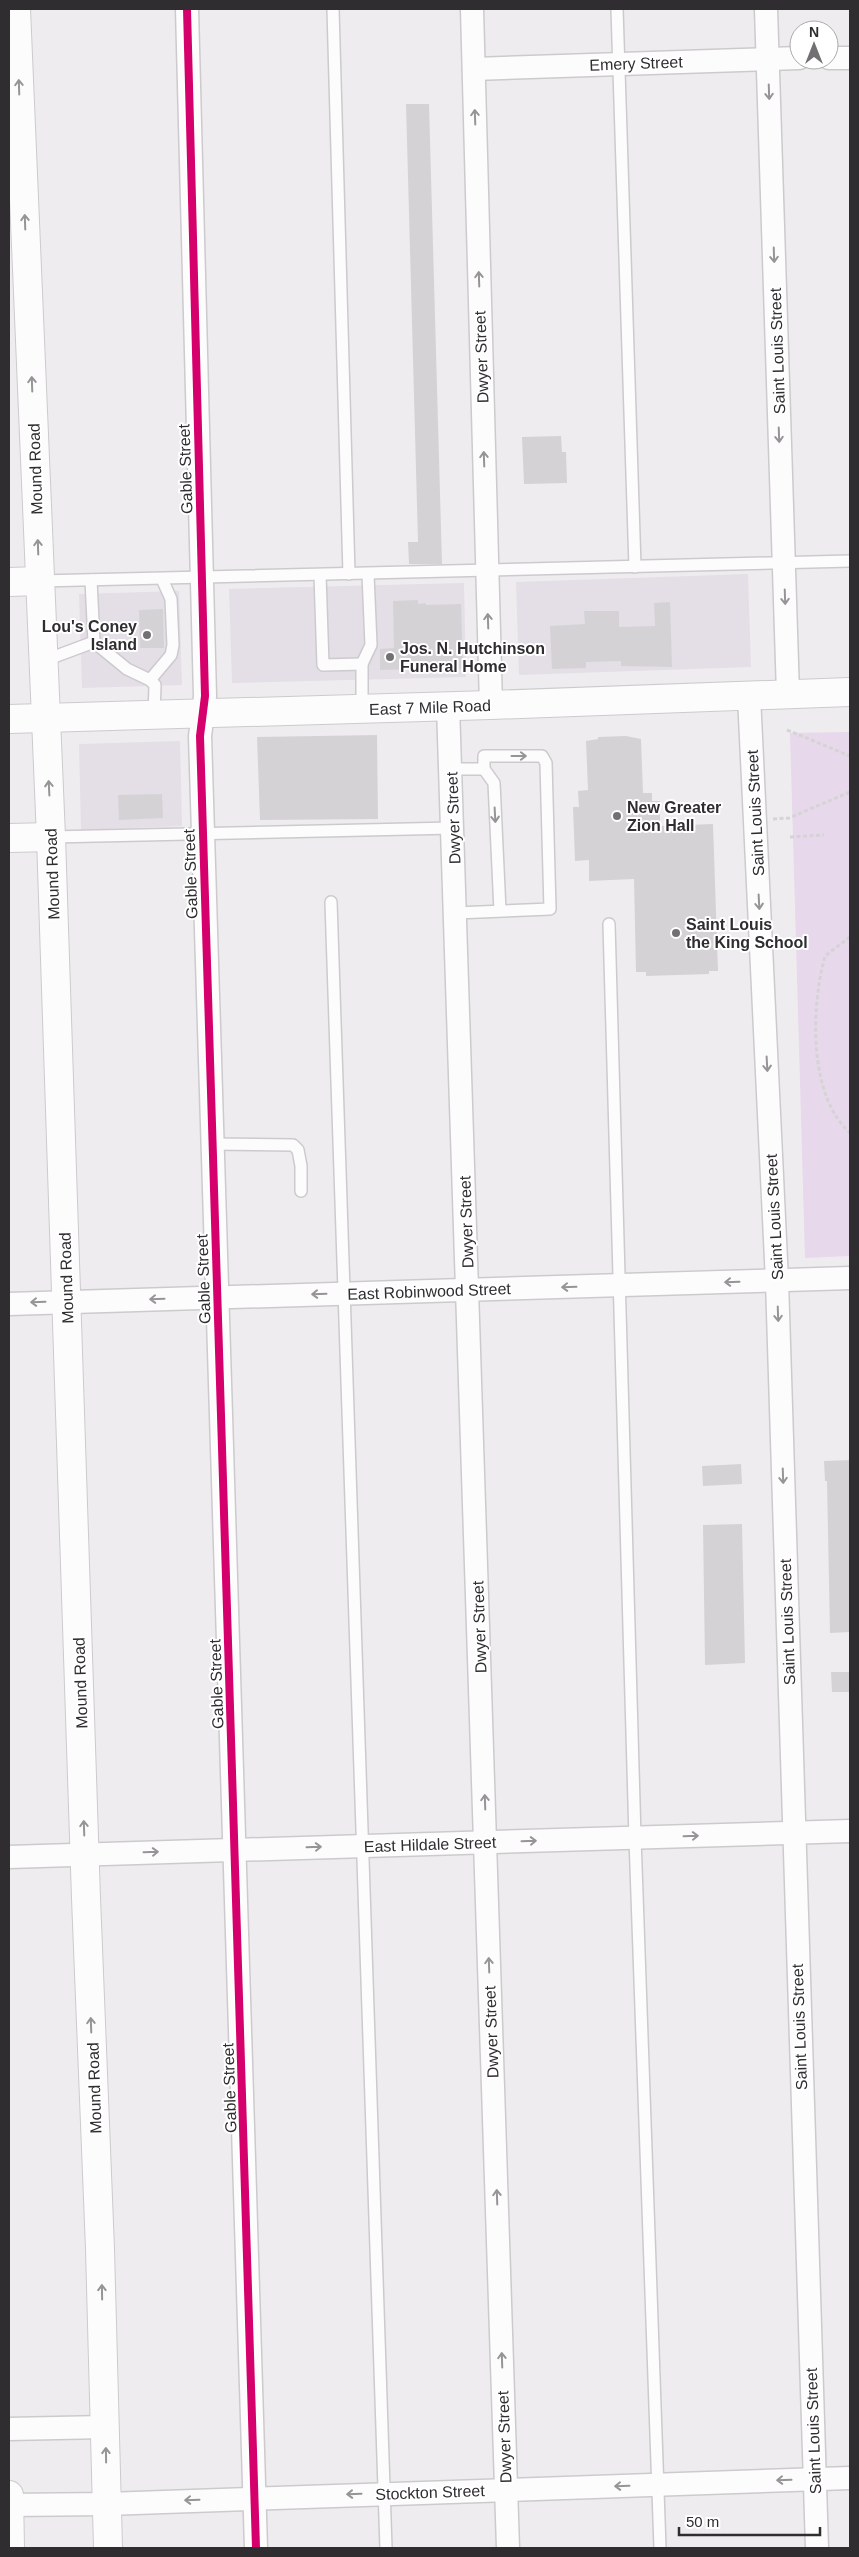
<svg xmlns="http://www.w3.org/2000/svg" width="859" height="2557" viewBox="0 0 859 2557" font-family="Arial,sans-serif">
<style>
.built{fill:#e4dee6}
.green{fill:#e7d8eb}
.building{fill:#d5d2d6}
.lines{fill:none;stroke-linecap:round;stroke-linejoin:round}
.lane-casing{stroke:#cdcace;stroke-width:14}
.street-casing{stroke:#cdcace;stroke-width:25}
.secondary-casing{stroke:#cdcace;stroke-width:30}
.path{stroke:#d5d4d5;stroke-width:3;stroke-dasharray:4 2.5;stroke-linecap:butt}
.lane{stroke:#fdfcfd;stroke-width:11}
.street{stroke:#fdfcfd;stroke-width:22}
.secondary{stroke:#fdfcfd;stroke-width:28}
.cycleway-casing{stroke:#fff;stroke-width:11}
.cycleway{stroke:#d6006c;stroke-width:8}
.oneway{stroke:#969496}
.poi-dot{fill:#727073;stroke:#fff;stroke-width:2}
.labels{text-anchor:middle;stroke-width:4;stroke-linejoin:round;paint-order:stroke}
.street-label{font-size:16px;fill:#2f2d30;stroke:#fff}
.poi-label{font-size:16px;font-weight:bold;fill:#2f2d30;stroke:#fff;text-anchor:start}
</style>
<rect width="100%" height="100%" fill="#efecf0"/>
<g class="built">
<path d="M748,574l3,93 -232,8 -3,-93z"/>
<path d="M464,583l2,94 -234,6 -3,-94z"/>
<path d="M179,591l3,94 -100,3 -3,-94z"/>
<path d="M180,741l2,85 -101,4 -2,-86z"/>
</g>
<path class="green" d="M850,732v524l-45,2 -15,-525z"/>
<g class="building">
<path d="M406,104h23l13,460h-33l-1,-22h10z"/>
<path d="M561,436l1,16h4l1,31 -43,1 -2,-47z"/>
<path d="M418,600v4l8,-1v2l35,-1 2,65 -20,1v3l-17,1v-5l-46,1v-21l14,-1 -1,-47z"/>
<path d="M670,602l2,65 -51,-1v-5l-35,1v6l-34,1 -2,-43 35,-2 -1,-13h35v16l36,-1 -1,-23z"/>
<path d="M163,609l1,39h-24l-1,-38z"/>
<path d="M377,735l1,84 -118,1 -3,-83z"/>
<path d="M626,736l15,3 2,54h9v8h8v25l53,-2 5,147h-9v3l-63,2v-4h-10l-2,-93 -45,2v-21l-14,1 -2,-54h6l-1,-16 10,-1 -2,-49 12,-2v-2z"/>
<path d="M162,794l1,24 -44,2 -1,-25z"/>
<path d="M850,1460v172l-20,1 -3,-152h-2l-1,-20z"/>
<path d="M741,1464l1,20 -39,2 -1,-20z"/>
<path d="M742,1524l3,139 -40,2 -2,-140z"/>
<path d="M831,1672h19v20h-18z"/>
</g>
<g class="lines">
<g class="lane-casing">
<g id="lane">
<path d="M333,9l16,565"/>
<path d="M617,9l18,558"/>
<path d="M320,575l3,90 39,-1"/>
<path d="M40,581l810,-20"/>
<path d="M94,642l33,27 23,11 5,5 -1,30"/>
<path d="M43,661l51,-19 -3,-62"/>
<path d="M150,680l21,-25 2,-10 -2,-46 -9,-20"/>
<path d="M362,709v-45l9,-19 -3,-71"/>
<path d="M451,769h33"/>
<path d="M51,837l402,-9"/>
<path d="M331,902l55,1646"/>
<path d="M456,913l94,-4 -4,-146 -4,-7h-58v13l10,14 6,128"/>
<path d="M609,924l26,914 25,710"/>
<path d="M212,1144l81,1 5,5 3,16v25"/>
</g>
</g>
<g class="street-casing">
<g id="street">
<path d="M187,9l18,687 -5,40 56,1812"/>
<path d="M472,9l19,696"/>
<path d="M766,9l22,685"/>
<path d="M829,58h21"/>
<path d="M474,69l325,-11"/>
<path d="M749,696l28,585 40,1267"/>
<path d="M448,706l60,1842"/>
<path d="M9,1304l841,-26"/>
<path d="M9,1857l841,-26"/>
<path d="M9,2429l96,-2"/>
<path d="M9,2505l98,-1 743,-26"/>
</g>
</g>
<g class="secondary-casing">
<g id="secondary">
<path d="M16,9l35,828 35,1061 14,351 8,299"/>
<path d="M9,582l31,-1"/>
<path d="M9,719l482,-14 359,-13"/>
<path d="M9,838l42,-1"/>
<path d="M9,2495l1,53"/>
</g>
</g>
<g class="path">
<path d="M787,730l63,26"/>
<path d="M773,819l16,-1 61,-26"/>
<path d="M790,837l34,-2"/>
<path d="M850,937l-25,19c-14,51 -17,139 25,177"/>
</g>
<use href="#lane" class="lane"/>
<use href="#street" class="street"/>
<use href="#secondary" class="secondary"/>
<g class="cycleway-casing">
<path id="cycleway" d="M187,9l18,687 -5,40 56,1812"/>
</g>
<use href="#cycleway" class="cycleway"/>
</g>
<defs><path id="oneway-shaft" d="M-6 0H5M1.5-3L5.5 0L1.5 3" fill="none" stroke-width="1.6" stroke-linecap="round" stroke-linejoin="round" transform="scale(1.25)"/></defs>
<g class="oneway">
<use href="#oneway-shaft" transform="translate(19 87) rotate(-92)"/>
<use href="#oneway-shaft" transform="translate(769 92) rotate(88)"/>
<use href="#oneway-shaft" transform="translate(475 117) rotate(-92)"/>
<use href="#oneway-shaft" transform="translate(25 222) rotate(-92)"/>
<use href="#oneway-shaft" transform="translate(774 255) rotate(88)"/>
<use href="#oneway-shaft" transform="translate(479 279) rotate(-92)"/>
<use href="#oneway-shaft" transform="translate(32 384) rotate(-92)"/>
<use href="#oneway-shaft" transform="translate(779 435) rotate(88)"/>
<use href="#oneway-shaft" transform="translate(484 459) rotate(-92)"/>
<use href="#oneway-shaft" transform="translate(38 547) rotate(-92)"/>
<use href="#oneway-shaft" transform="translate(785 597) rotate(88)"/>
<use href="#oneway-shaft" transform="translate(488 621) rotate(-92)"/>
<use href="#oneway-shaft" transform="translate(519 756)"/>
<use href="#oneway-shaft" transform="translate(49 788) rotate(-93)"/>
<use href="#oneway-shaft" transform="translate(495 815) rotate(87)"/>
<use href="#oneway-shaft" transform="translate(759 902) rotate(87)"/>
<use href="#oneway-shaft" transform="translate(767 1064) rotate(87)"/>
<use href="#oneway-shaft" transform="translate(732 1282) rotate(178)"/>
<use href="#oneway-shaft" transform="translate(569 1287) rotate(178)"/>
<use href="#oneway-shaft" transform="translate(319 1294) rotate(178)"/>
<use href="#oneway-shaft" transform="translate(157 1299) rotate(178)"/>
<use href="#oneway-shaft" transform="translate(38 1302) rotate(178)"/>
<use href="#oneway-shaft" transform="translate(778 1314) rotate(88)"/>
<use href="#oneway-shaft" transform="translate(783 1476) rotate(88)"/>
<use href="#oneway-shaft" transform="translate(485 1802) rotate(-92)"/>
<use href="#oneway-shaft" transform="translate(84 1828) rotate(-92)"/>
<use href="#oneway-shaft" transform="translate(691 1836) rotate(-2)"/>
<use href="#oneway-shaft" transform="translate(529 1841) rotate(-2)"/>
<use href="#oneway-shaft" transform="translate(314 1847) rotate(-2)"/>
<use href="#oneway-shaft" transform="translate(151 1852) rotate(-2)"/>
<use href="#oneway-shaft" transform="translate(489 1965) rotate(-92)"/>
<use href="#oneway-shaft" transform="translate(91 2025) rotate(-92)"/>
<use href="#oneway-shaft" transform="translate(497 2197) rotate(-92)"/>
<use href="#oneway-shaft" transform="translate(102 2292) rotate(-91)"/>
<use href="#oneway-shaft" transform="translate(502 2360) rotate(-92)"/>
<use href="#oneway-shaft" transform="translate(106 2455) rotate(-91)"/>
<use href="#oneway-shaft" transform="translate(784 2480) rotate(178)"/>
<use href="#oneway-shaft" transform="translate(622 2486) rotate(178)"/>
<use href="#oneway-shaft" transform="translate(354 2494) rotate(178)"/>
<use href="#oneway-shaft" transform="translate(192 2500) rotate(178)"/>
</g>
<g class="poi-dot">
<circle cx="147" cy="635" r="5"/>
<circle cx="390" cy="657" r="5"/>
<circle cx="617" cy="816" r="5"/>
<circle cx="676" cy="933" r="5"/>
</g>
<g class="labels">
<g class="street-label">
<text transform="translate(636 63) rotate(-2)" y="6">Emery Street</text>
<text transform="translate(777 351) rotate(-92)" y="6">Saint Louis Street</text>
<text transform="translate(481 357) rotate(-92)" y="6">Dwyer Street</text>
<text transform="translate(35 469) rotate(-92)" y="6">Mound Road</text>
<text transform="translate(185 469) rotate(-92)" y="6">Gable Street</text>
<text transform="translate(430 707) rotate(-2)" y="6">East 7 Mile Road</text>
<text transform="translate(755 813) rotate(-93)" y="6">Saint Louis Street</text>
<text transform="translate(453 818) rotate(-92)" y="6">Dwyer Street</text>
<text transform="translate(52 874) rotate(-92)" y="6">Mound Road</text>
<text transform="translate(190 874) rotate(-92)" y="6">Gable Street</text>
<text transform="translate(774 1217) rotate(-93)" y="6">Saint Louis Street</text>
<text transform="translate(466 1222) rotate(-92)" y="6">Dwyer Street</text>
<text transform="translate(66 1278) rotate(-92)" y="6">Mound Road</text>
<text transform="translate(203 1279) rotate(-92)" y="6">Gable Street</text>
<text transform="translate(429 1291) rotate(-2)" y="6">East Robinwood Street</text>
<text transform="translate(787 1622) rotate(-92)" y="6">Saint Louis Street</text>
<text transform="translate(479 1627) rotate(-92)" y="6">Dwyer Street</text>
<text transform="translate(80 1683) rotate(-92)" y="6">Mound Road</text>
<text transform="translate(216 1684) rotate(-92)" y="6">Gable Street</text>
<text transform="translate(430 1844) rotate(-2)" y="6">East Hildale Street</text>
<text transform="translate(799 2027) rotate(-92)" y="6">Saint Louis Street</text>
<text transform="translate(491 2032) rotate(-92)" y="6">Dwyer Street</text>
<text transform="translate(94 2088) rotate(-92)" y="6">Mound Road</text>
<text transform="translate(229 2088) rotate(-92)" y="6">Gable Street</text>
<text transform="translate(813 2431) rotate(-92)" y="6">Saint Louis Street</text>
<text transform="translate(504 2437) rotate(-92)" y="6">Dwyer Street</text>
<text transform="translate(430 2492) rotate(-2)" y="6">Stockton Street</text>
</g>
<g class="poi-label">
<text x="137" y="632" text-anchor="end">Lou's Coney<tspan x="137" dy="18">Island</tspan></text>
<text x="400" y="654">Jos. N. Hutchinson<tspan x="400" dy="18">Funeral Home</tspan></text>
<text x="627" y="813">New Greater<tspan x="627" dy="18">Zion Hall</tspan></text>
<text x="686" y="930">Saint Louis<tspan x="686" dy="18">the King School</tspan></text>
</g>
</g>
<rect width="859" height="2557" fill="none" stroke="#2f2d30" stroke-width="20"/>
<g transform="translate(814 45)"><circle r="24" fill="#ffffff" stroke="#acabac"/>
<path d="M0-4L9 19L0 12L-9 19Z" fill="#727073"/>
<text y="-8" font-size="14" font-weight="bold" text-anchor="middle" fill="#2f2d30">N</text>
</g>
<path d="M679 2527v8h141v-8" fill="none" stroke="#2f2d30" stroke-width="2.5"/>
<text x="686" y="2527" font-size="15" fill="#2f2d30" stroke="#ffffff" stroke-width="4" paint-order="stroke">50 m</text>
</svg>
